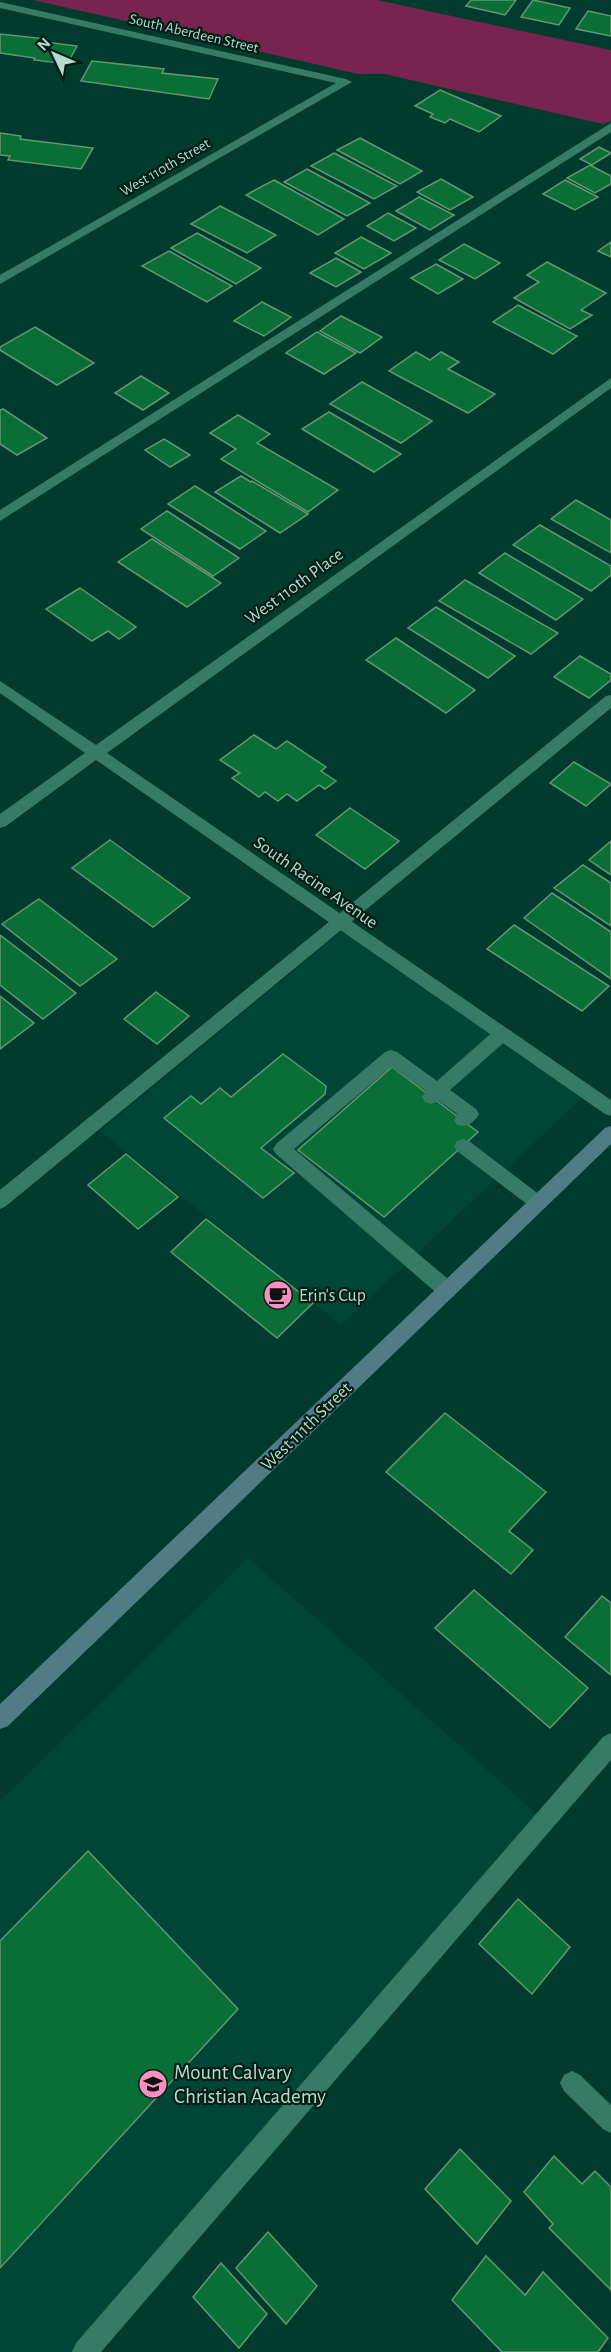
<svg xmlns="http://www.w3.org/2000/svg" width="611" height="2352" viewBox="0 0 611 2352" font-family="'Alegreya Sans',sans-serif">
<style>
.built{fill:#004636}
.green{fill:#75254e}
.building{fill:#0a6f37;stroke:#659671;stroke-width:1.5}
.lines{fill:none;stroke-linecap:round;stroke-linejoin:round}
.service{fill:#377b67;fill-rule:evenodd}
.minor{fill:#377b67;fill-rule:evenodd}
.secondary{fill:#507c85;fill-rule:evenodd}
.labels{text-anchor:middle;stroke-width:4.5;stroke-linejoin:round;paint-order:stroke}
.far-street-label{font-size:15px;fill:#b9dace;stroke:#021f17}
.street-label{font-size:18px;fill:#b9dace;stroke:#021f17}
.poi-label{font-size:18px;fill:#b9dace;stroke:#021f17;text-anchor:start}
.near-poi-label{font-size:21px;fill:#b9dace;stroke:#021f17;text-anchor:start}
</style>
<rect width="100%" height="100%" fill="#003b2e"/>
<g class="built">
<path d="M348,926l239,167 -246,232 -241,-194z"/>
<path d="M248,1558l291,258 -465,536h-74v-551z"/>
</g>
<path class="green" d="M33,0h344l234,50v71l-8,3 -219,-50h-26z"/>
<g class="building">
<path d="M471,0h45l-11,15 -39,-9z"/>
<path d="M533,0l37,8 -11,17 -38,-8z"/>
<path d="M588,11l23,5v20l-35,-7z"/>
<path d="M0,34l47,5 -2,3 32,4 -10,18 -33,-4 1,-2 -35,-5z"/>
<path d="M92,61l72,8 -2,4 56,6 -9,20 -128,-18z"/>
<path d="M440,90l61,26 -22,16 -29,-13 -5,4 -15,-6 3,-3 -18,-8z"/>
<path d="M0,133l21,3 -1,3 73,9 -12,21 -73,-9 2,-4 -10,-1z"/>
<path d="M360,138l62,33 -22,13 -63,-34z"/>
<path d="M599,147l12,6 -19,12 -12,-6z"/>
<path d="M334,153l63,33 -23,13 -63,-33z"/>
<path d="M590,165l21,11v8l-16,9 -28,-15z"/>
<path d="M307,169l63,34 -23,13 -63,-34z"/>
<path d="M441,179l32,18 -23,13 -33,-18z"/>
<path d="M274,180l70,39 -26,16 -72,-40z"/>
<path d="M565,180l33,17 -23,13 -32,-16z"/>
<path d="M419,197l35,18 -24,15 -34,-19z"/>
<path d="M220,206l56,29 -29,18 -56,-29z"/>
<path d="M388,213l28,15 -22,13 -27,-15z"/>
<path d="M197,233l64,35 -25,16 -65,-36z"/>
<path d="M361,237l30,16 -27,16 -29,-16z"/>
<path d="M611,242v15l-13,-6z"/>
<path d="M464,244l36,19 -25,16 -36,-19z"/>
<path d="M169,251l63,35 -25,16 -65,-36z"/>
<path d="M336,258l25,14 -25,15 -26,-14z"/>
<path d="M547,262l59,31 -25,17 11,5 -22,14 -56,-31 25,-16 -12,-7z"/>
<path d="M436,264l27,15 -25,15 -27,-16z"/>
<path d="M262,302l29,15 -27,19 -30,-15z"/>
<path d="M518,305l59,31 -24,18 -60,-32z"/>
<path d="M341,316l41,21 -22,16 -40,-22z"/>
<path d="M35,327l59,36 -37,22 -57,-35v-3z"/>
<path d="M317,332l39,21 -32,21 -38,-21z"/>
<path d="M416,352l14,8 11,-8 18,10 -11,7 47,25 -27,19 -79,-42z"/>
<path d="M141,376l28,17 -26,17 -28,-17z"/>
<path d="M362,382l70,39 -31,22 -71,-39z"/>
<path d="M3,409l44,29 -30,17 -17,-11v-34z"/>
<path d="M329,412l72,42 -27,18 -72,-43z"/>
<path d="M238,415l32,19 -13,9 81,47 -30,22 -87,-53 15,-10 -26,-16z"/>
<path d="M164,439l26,16 -20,12 -25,-17z"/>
<path d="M241,476l10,6 1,-1 56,33 -28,19 -65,-41z"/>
<path d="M195,486l71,45 -26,18 -72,-45z"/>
<path d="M576,500l35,20v33l-60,-34z"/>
<path d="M167,511l72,47 -26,18 -72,-47z"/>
<path d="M540,525l71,41v9l-20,16 -78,-46z"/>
<path d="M152,539l69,44 -34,24 -69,-45z"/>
<path d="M505,553l78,46 -27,21 -77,-47z"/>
<path d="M465,580l93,53 -27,21 -92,-53z"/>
<path d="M80,588l56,39 -17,12 -11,-8 -16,10 -46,-32z"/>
<path d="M436,607l79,49 -27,22 -80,-50z"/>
<path d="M396,638l79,52 -29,23 -80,-53z"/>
<path d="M580,656l31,18v6l-22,18 -35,-21z"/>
<path d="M254,735l22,14 11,-8 39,26 -5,4 15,10 -11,8 -6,-4 -22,16 -10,-7 -9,7 -13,-9 -6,5 -27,-19 8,-5 -20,-13z"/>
<path d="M574,762l37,22 -25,22 -36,-23z"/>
<path d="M350,808l49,33 -34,28 -49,-34z"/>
<path d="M110,840l80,58 -37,29 -81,-59z"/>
<path d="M611,841v34l-22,-15z"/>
<path d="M583,865l28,18v43l-57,-38z"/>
<path d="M552,893l59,39v47l-87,-61z"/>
<path d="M39,899l78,60 -37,27 -78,-62z"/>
<path d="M514,925l95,61 -27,25 -95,-62z"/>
<path d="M0,935l76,58 -33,26 -43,-34z"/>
<path d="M156,992l33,24 -32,28 -33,-25z"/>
<path d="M0,996l34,27 -34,26z"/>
<path d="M283,1054l43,32 -1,8 -64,54 33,25 -31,25 -99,-80 27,-22 10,8 19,-16 11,9z"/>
<path d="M392,1067l86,65 -94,85 -86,-67z"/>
<path d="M126,1154l52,43 -40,32 -50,-44z"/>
<path d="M206,1219l107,84 -36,35 -106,-86z"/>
<path d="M445,1413l101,79 -37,39 24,19 -22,24 -125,-102z"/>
<path d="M474,1590l114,98 -38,40 -115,-100z"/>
<path d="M602,1596l9,7v72l-46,-38z"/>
<path d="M88,1851l150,158 -238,259v-327z"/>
<path d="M518,1899l52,48 -38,47 -53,-50z"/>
<path d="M460,2149l51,52 -34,43 -52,-55z"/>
<path d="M554,2156l28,28 13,-13 16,16v103l-62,-62 4,-4 -29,-32z"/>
<path d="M268,2232l49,54 -31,38 -50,-56z"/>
<path d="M486,2256l39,39 18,-23 65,66 -10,14h-96l-50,-52z"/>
<path d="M221,2263l46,51 -28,34 -46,-51z"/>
</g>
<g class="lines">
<g class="service">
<path d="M611,123v9l-611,389v-11z"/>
<path d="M611,695v13l-605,498 -6,3v-19l606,-494z"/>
<path d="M502,1027l6,2 3,5 -3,5 -58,51 26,19 3,5c-5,9 -12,14 -22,11l-3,-5 3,-6 -18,-13 -8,3 -6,-2 -3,-5 4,-6 -35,-24 -97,82 160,135 2,6 -2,6 -7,2 -7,-2 -164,-142 -3,-5 3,-5 109,-92 6,-2 6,2 40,29 59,-52z"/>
<path d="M463,1139l6,2 75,57 3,5 -3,5 -6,3 -6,-3 -75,-57 -3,-5 3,-5z"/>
<path d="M611,1733v27l-510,592h-29l4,-9 527,-606z"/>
<path d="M572,2071l8,4 31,30v28l-8,-4 -39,-38 -4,-8 4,-8z"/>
</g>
<g class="minor">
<path d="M0,2l346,77 6,3 -352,202v-9l336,-192 -336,-75z"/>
<path d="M611,378v10l-504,365 504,347v16l-6,-2 -509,-354 -90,66 -6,2v-14l85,-61 -85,-60v-12l96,64z"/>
</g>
<path class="secondary" d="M611,1126v18l-603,582 -8,3v-25l605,-576z"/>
</g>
<defs>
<g id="cafe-disc" transform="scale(1.5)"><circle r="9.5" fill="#fc8fc1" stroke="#021f17"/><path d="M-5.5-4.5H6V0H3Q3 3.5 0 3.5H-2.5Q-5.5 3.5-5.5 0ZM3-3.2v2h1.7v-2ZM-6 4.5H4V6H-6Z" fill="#111"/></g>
<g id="school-disc" transform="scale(1.5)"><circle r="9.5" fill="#fc8fc1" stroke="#021f17"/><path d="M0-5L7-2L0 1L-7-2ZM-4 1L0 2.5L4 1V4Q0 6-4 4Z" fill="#111"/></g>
</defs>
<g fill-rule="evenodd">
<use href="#cafe-disc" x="278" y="1295"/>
<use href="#school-disc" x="153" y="2084"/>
</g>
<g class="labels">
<g class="far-street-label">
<text transform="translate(194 33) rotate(13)" y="5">South Aberdeen Street</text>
<text transform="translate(165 167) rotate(-30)" y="5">West 110th Street</text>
</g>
<g class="street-label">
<text transform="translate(294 586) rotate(-36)" y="6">West 110th Place</text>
<text transform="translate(316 882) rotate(35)" y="6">South Racine Avenue</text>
<text transform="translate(306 1426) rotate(-44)" y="6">West 111th Street</text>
</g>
<g class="poi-label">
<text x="299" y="1301">Erin's Cup</text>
</g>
<g class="near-poi-label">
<text x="174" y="2079">Mount Calvary<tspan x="174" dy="24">Christian Academy</tspan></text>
</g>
</g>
<g transform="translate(54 54) rotate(314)" stroke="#021f17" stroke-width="4.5" paint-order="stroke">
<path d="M0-4.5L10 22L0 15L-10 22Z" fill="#b9dace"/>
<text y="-9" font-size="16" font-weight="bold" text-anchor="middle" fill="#b9dace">N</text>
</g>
</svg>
